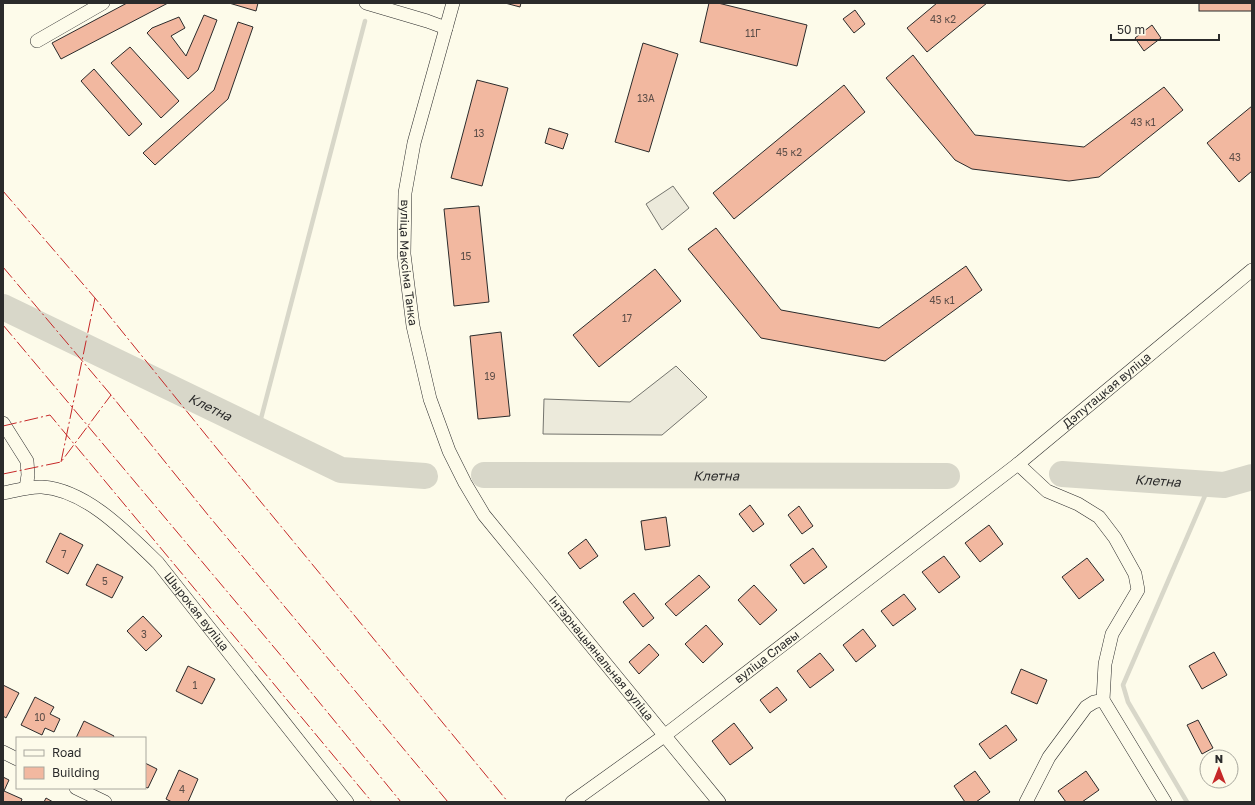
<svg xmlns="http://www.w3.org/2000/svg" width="1255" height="805" viewBox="0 0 1255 805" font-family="'Golos Text',sans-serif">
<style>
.parking{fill:#eceadb;stroke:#74746e}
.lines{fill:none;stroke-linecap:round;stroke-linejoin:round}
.stream{stroke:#d8d7c9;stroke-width:4.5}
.river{stroke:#d8d7c9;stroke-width:26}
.building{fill:#f2b8a0;stroke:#2b2b2b}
.street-casing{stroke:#2b2b2b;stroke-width:14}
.street{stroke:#fdfbea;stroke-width:13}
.power{stroke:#c62828;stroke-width:1;stroke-dasharray:14 3 2 3;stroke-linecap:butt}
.labels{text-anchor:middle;stroke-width:3;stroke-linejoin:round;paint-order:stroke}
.number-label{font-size:10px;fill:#5d4e48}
.street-label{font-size:12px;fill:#2b2b2b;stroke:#fdfbea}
.water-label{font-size:13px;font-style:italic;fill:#2b2b2b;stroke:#fdfbea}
</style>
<rect width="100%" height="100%" fill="#fdfbea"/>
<g class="parking">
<path d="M673,186l16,22 -27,22 -16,-26z"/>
<path d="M676,366l31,31 -45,38 -119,-1 1,-35 86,3z"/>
</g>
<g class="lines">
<g class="stream">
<path d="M258,430l107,-409"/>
<path d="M1187,802l-59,-100 -5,-17 87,-201"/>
</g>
<g class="river">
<path id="s1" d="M3,307l338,163 84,6"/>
<path id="s2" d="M1062,474l162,11 28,-8"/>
<path id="s3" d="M484,475l463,1"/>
</g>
</g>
<g class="building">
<path d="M127,3h41l-107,56 -9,-16z"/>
<path d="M229,3h29l-2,8z"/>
<path d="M505,3h16l-1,4z"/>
<path d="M709,3h9l89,22 -10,41 -97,-24z"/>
<path d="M937,3h50l-60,49 -20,-24z"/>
<rect x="1199" y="3" width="53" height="8"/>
<path d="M855,10l10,14 -11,9 -11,-14z"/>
<path d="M204,15l13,5 -19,50 -10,9 -41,-46 5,-5 27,-11 6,11 -14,8 15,20z"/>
<path d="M238,22l15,5 -25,72 -73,66 -12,-12 71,-63z"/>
<path d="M1152,25l9,13 -17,13 -9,-13z"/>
<path d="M643,43l35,11 -29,98 -34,-10z"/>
<path d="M130,47l49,54 -18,17 -50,-55z"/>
<path d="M913,55l62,80 109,12 80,-60 19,23 -84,67 -30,4 -97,-12 -17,-9 -69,-82z"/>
<path d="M94,69l48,55 -13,12 -48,-55z"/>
<path d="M477,80l31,8 -26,98 -31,-8z"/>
<path d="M844,85l21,27 -131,107 -21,-26z"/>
<path d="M1252,106v65l-13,11 -32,-39z"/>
<path d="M549,128l19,6 -5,15 -18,-6z"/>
<path d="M479,206l10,96 -35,4 -10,-97z"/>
<path d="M716,228l65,82 98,18 87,-62 16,24 -97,71 -124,-23 -73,-89z"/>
<path d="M655,269l26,32 -82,66 -26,-32z"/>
<path d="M501,332l9,84 -32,3 -8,-83z"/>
<path d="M750,505l14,19 -11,8 -14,-18z"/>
<path d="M799,506l14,20 -11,8 -14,-19z"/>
<path d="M666,517l4,29 -25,4 -4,-29z"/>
<path d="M989,525l14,19 -23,18 -15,-19z"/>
<path d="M60,533l23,12 -15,29 -22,-12z"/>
<path d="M586,539l12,17 -18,13 -12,-16z"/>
<path d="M813,548l14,19 -23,17 -14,-19z"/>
<path d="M944,556l16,21 -21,16 -17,-21z"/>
<path d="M1087,558l17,22 -25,19 -17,-22z"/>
<path d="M97,564l26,13 -11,21 -26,-13z"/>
<path d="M699,575l11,12 -34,29 -11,-12z"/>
<path d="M754,585l23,25 -17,15 -22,-25z"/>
<path d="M634,593l20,25 -11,9 -20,-25z"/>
<path d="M904,594l12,15 -23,17 -12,-15z"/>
<path d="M143,616l19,20 -16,15 -19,-20z"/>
<path d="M706,625l17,19 -20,19 -18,-19z"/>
<path d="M863,629l13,17 -20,16 -13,-17z"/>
<path d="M649,644l10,11 -20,19 -10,-12z"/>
<path d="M1214,652l13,23 -25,14 -13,-23z"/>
<path d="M820,653l14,17 -24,18 -13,-17z"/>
<path d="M188,666l27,13 -13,25 -26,-13z"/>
<path d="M1021,669l26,11 -10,24 -26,-11z"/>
<path d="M3,685l16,8 -13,25 -3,-2z"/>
<path d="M777,687l10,13 -17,13 -10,-13z"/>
<path d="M35,697l19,10 -4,7 10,5 -6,13 -9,-4 -3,7 -21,-10z"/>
<path d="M1198,720l15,28 -11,6 -15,-29z"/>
<path d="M84,721l30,15 -1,2h-37z"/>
<path d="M734,723l19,25 -23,17 -18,-24z"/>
<path d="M1006,725l11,15 -27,19 -11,-15z"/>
<path d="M145,763l12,6 -9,19 -3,-1z"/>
<path d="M179,770l19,9 -10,23h-16l-6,-3z"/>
<path d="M975,771l15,21 -14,10h-11l-11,-16z"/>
<path d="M1086,771l13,19 -17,12h-16l-8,-11z"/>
<path d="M3,777l6,3 -5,11 18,8 -1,3h-18z"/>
<path d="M46,798l7,4h-9z"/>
</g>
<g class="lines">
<g class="street-casing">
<g id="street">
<path d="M366,3l61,18 19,7"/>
<path id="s4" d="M453,3l-39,140 -9,50 -1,61 9,72 17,73 19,52 16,32 19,32 235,287"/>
<path d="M37,41l66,-38"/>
<path d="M3,423l24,38 1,14 -2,13"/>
<path d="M1018,464l29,27 31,13 21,13 16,21 20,36 3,16 -26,44 -7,30 -2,36 62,102"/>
<path id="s5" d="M3,493c12,-2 26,-7 39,-6 45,3 86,47 116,76l189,239"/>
<path d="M3,752l14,7"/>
<path d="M76,788l29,14"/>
<path id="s6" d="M572,802l92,-66 354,-272 234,-194"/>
<path d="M1026,802l23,-45 37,-50 8,-5 9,-2"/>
</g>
</g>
<use href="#street" class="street"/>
<g class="power">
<path d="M3,191l92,107 119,147 294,357"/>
<path d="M3,267l108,128 97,120 240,287"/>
<path d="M3,325l280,333 118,144"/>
<path d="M3,426l47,-11 322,387"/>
<path d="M61,462l34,-164"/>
<path d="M3,474l58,-12 50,-67"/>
</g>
</g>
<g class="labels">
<g class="number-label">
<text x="943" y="23">43 к2</text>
<text x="753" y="37">11Г</text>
<text x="646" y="102">13А</text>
<text x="1143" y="126">43 к1</text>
<text x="479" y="137">13</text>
<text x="789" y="156">45 к2</text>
<text x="1235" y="161">43</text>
<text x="466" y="260">15</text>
<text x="942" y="304">45 к1</text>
<text x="627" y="322">17</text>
<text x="490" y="380">19</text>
<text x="64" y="558">7</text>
<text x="105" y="585">5</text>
<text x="144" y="638">3</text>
<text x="195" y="689">1</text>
<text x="40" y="721">10</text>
<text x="182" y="793">4</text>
</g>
<g class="street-label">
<text dy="4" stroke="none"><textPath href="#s4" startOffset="266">вуліца Максіма Танка</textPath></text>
<text dy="4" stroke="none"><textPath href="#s6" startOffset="675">Дэпутацкая вуліца</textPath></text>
<text dy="4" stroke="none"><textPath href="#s5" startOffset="243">Шырокая вуліца</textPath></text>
<text dy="4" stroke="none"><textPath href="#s6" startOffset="243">вуліца Славы</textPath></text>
<text dy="4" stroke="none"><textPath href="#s4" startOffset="718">Інтэрнацыянальная вуліца</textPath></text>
</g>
<g class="water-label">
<text dy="5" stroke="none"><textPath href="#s1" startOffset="230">Клетна</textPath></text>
<text dy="5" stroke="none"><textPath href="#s3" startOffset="232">Клетна</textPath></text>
<text dy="5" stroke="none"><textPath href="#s2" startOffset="96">Клетна</textPath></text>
</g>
</g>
<rect width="1255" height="805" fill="none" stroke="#2b2b2b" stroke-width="8"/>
<rect x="16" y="737" width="130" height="52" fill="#fdfbea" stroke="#a9a89e"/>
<rect x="24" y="750" width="20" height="6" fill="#fdfbea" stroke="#a9a89e"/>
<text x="52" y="757" font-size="12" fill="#2b2b2b">Road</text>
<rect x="24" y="767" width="20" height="12" fill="#f2b8a0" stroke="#a9a89e"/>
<text x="52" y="777" font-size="12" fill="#2b2b2b">Building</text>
<g transform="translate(1219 769)"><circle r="19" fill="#fdfbea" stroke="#a9a89e"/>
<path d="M0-3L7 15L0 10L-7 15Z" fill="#c62828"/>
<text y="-6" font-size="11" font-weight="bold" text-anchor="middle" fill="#2b2b2b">N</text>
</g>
<path d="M1111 34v6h108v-6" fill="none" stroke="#2b2b2b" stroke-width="2"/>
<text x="1117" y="34" font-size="12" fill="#2b2b2b" stroke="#fdfbea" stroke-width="3" paint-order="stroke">50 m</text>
</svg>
